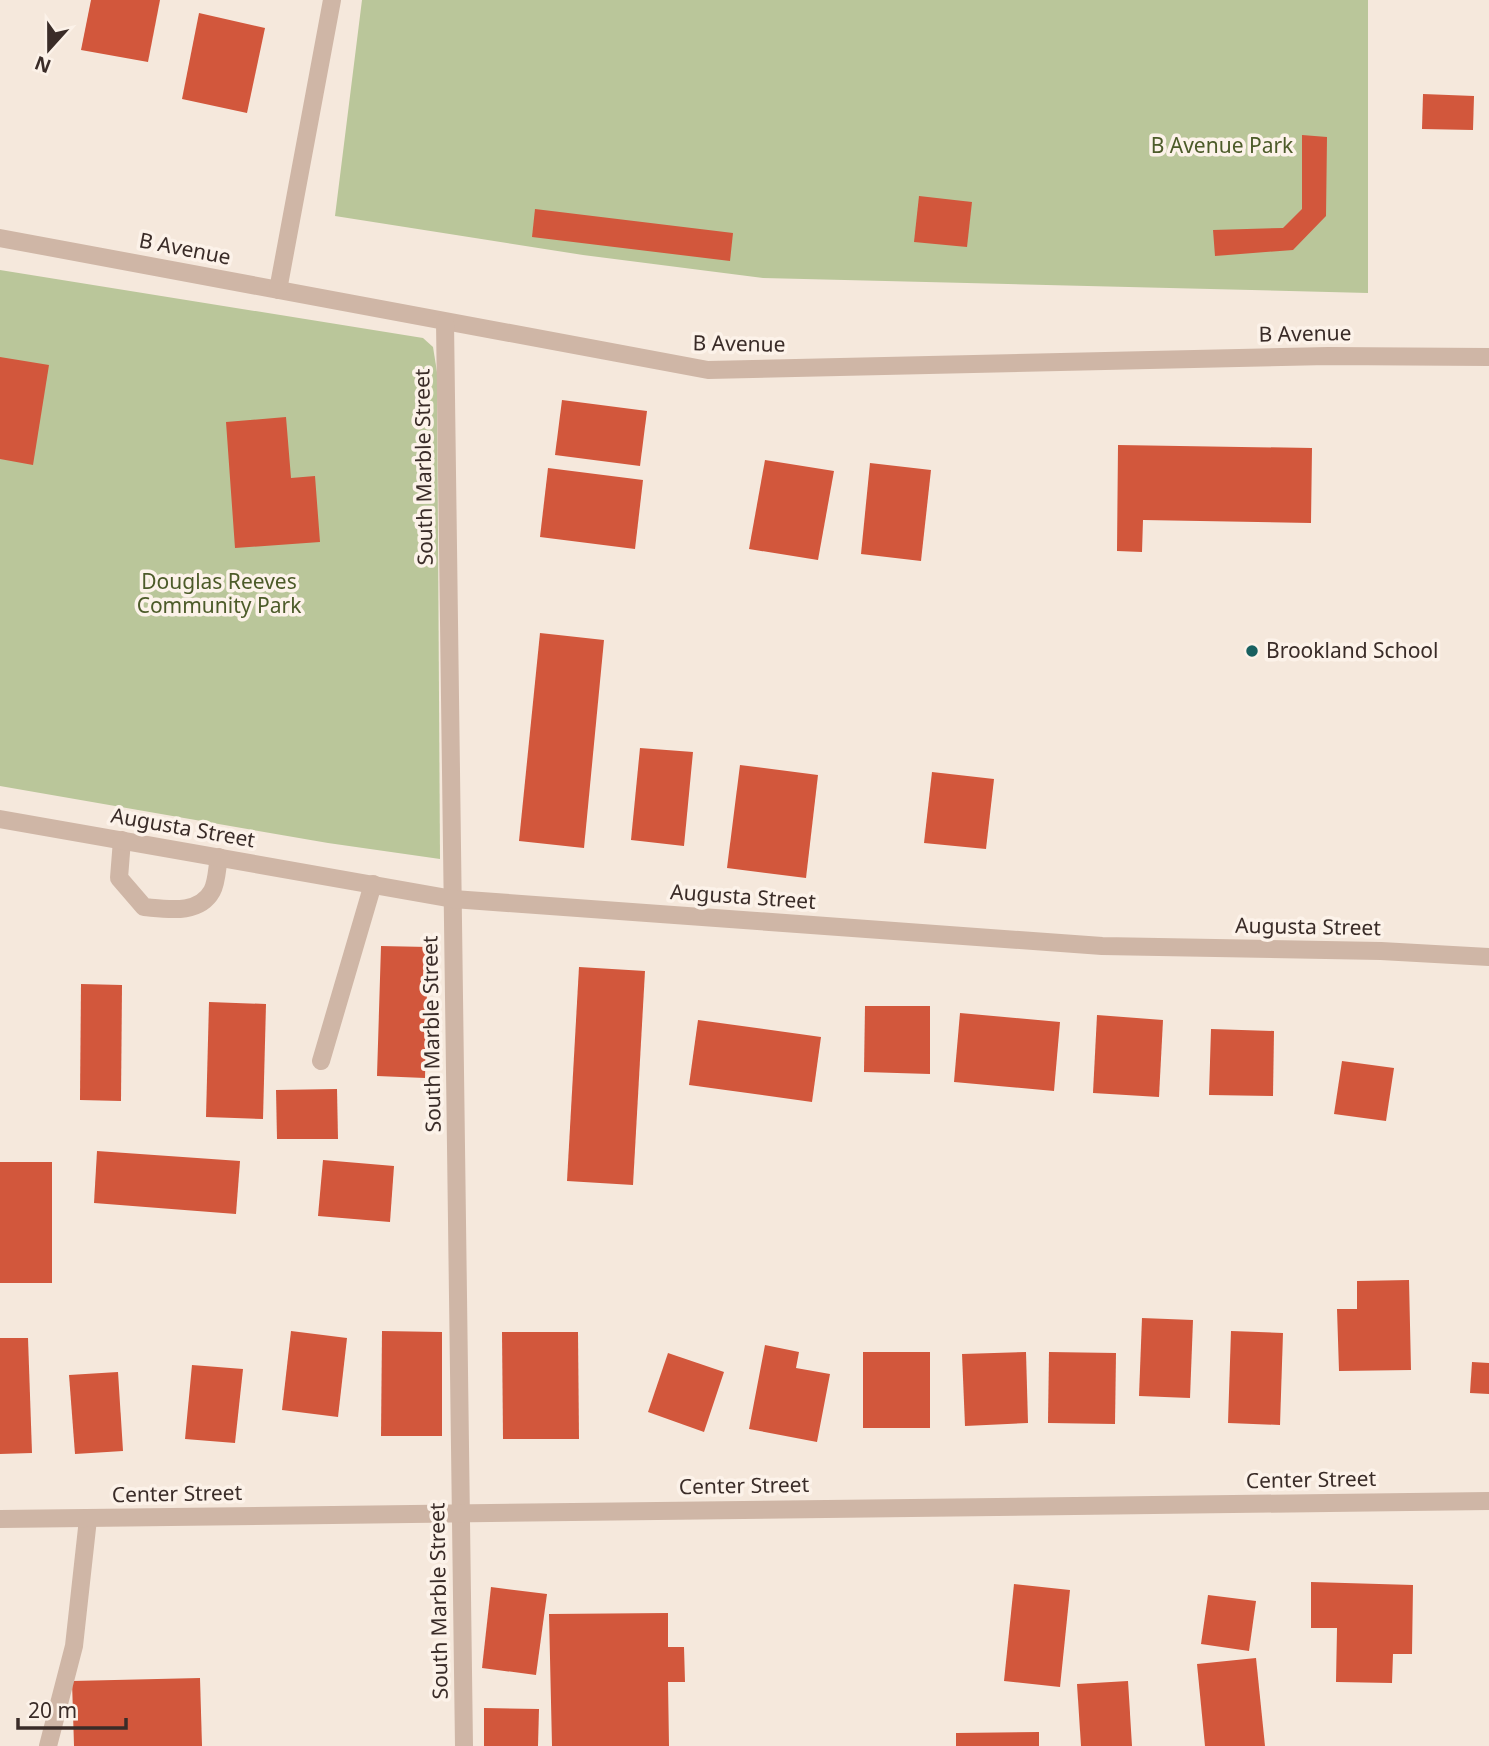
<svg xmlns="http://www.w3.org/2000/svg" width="1489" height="1746" viewBox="0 0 1489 1746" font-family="'Noto Sans',sans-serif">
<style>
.green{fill:#bac69a}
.building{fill:#d2573c}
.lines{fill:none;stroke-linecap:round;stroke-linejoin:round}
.service{stroke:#cfb6a6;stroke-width:18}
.minor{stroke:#cfb6a6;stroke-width:18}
.poi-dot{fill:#186060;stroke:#fcf2e9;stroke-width:2.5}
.labels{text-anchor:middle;stroke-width:7;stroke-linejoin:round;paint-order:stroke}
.park-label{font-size:21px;fill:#4c5b29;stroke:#fcf2e9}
.street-label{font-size:21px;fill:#3a2c28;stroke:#fcf2e9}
.poi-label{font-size:21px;fill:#3a2c28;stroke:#fcf2e9;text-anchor:start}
</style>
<rect width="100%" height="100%" fill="#f5e8dc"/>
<g class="green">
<path d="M362,0h1006v293l-605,-15 -180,-23 -248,-39z"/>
<path d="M0,270l423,68 10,9 4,25 3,487 -112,-16 -328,-57z"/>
</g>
<g class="building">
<path d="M91,0h69l-12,62 -67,-12z"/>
<path d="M199,13l66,15 -18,85 -65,-14z"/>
<path d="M1423,94l51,2 -1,34 -51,-1z"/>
<path d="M1302,135l25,2 -1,79 -33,34 -78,6 -2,-26 70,-2 19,-19z"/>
<path d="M919,196l53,6 -5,45 -53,-5z"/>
<path d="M535,209l198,24 -3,28 -198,-24z"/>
<path d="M0,357l49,8 -16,100 -33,-6z"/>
<path d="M562,400l85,11 -7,55 -85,-11z"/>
<path d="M286,417l5,61 24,-2 5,66 -85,6 -9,-126z"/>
<path d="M1118,445l194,3 -1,75 -168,-3 -1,32 -25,-1z"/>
<path d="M765,460l69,11 -16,89 -69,-11z"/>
<path d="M870,463l61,7 -10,91 -60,-7z"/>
<path d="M548,468l95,12 -8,69 -95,-12z"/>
<path d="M540,633l64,7 -20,208 -65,-7z"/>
<path d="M640,748l53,4 -9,94 -53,-6z"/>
<path d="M740,765l78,10 -12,103 -79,-10z"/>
<path d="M932,772l62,7 -8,70 -62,-6z"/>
<path d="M381,946l47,1 -3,131 -48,-2z"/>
<path d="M579,967l66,4 -12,214 -66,-4z"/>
<path d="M81,984l41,1 -1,116 -41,-1z"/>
<path d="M209,1002l57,2 -3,115 -57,-2z"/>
<path d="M865,1006h65v68l-66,-2z"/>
<path d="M960,1013l100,9 -6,69 -100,-9z"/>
<path d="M1097,1015l66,5 -4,77 -66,-4z"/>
<path d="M698,1020l123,17 -9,65 -123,-17z"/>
<path d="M1211,1029l63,2 -1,65 -64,-1z"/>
<path d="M1342,1061l52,7 -8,53 -52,-7z"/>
<path d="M337,1089l1,50h-61l-1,-49z"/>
<path d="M97,1151l143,10 -4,53 -142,-11z"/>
<path d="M323,1160l71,6 -4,56 -72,-6z"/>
<rect x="0" y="1162" width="52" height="121"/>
<path d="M1409,1280l2,90 -72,1 -2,-62h20v-28z"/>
<path d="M1142,1318l51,2 -3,78 -51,-2z"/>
<path d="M291,1331l56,7 -9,79 -56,-7z"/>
<path d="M382,1331l60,1v104h-61z"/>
<path d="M1231,1331l52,2 -3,92 -52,-2z"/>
<path d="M502,1332h76l1,107h-76z"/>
<path d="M0,1338h28l4,115 -32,1z"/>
<path d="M765,1345l34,7 -3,16 34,6 -13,68 -68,-13z"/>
<rect x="863" y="1352" width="67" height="76"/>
<path d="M1026,1352l2,71 -63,3 -3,-72z"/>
<path d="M1049,1352l67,1 -1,71 -67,-1z"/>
<path d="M668,1353l56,19 -20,60 -56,-20z"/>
<path d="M1472,1362l17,1v31l-19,-1z"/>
<path d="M192,1365l51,4 -8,74 -50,-4z"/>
<path d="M118,1372l5,79 -48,3 -6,-79z"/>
<path d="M1311,1582l102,3 -1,69h-19l-1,29 -56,-1 1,-54h-26z"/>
<path d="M1014,1584l56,6 -10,97 -56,-6z"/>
<path d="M491,1587l56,7 -11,81 -54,-7z"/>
<path d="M1208,1595l48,6 -7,50 -48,-7z"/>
<path d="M668,1613v34h16l1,35h-17l1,64h-117l-3,-132z"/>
<path d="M1256,1658l9,88h-60l-8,-82z"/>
<path d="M200,1678l2,68h-128l-2,-65z"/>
<path d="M1128,1681l4,65h-51l-4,-62z"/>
<path d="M484,1708l55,1 -1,37h-54z"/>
<path d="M1039,1732v14h-83v-13z"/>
</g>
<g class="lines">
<g class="service">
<path d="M122,840l-3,38 25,29c23,2 55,8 68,-16 5,-9 5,-24 7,-34"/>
<path d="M321,1061l52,-177"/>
<path d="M48,1746l26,-100 14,-127"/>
</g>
<g class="minor">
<path d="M0,238l708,132 620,-14 161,1"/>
<path d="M278,290l54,-290"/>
<path d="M445,322l19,1424"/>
<path d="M0,819l453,80 649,47 279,5 108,6"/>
<path d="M0,1519l1489,-18"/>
</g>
</g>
<circle class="poi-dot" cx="1252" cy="651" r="7"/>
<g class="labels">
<g class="park-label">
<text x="1222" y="153">B Avenue Park</text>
<text x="219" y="589">Douglas Reeves<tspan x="219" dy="24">Community Park</tspan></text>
</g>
<g class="street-label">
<text transform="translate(185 249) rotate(11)" y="7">B Avenue</text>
<text transform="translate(1305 334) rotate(-1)" y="7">B Avenue</text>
<text transform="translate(739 344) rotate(1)" y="7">B Avenue</text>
<text transform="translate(424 467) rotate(-91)" y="7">South Marble Street</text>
<text transform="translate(183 828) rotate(10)" y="7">Augusta Street</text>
<text transform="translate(743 897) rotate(4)" y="7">Augusta Street</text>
<text transform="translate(1308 927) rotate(1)" y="7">Augusta Street</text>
<text transform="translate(432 1034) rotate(-91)" y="7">South Marble Street</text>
<text transform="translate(1311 1480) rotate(-1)" y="7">Center Street</text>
<text transform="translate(744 1486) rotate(-1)" y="7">Center Street</text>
<text transform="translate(177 1494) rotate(-1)" y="7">Center Street</text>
<text transform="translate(439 1601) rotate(-91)" y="7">South Marble Street</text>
</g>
<g class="poi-label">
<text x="1266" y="658">Brookland School</text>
</g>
</g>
<g transform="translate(49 49) rotate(201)" stroke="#fcf2e9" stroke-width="5" paint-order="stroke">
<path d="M0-5L12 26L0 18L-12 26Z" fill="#3a2c28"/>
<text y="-10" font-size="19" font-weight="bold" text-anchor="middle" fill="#3a2c28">N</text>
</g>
<path d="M18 1718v10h108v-10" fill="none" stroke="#3a2c28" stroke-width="3.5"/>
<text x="28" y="1718" font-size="21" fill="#3a2c28" stroke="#fcf2e9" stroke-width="5" paint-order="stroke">20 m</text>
</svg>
